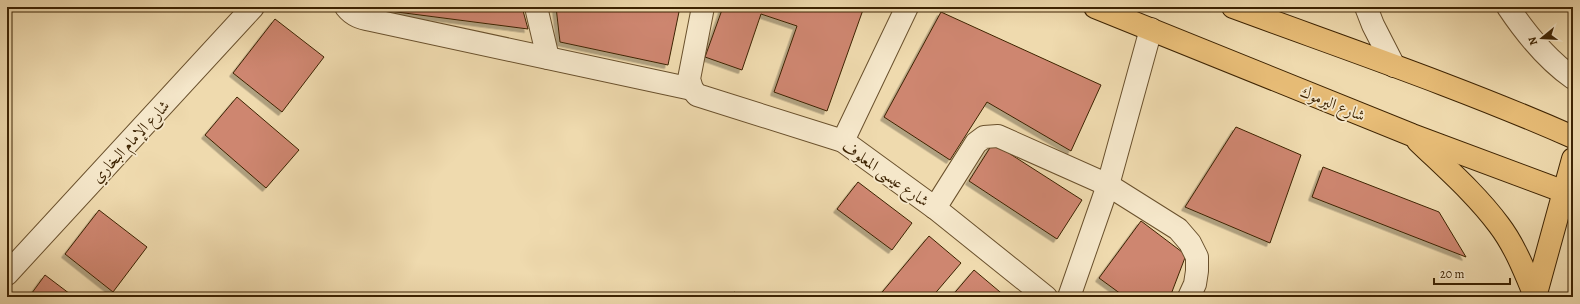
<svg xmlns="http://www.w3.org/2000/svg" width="1580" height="304" viewBox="0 0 1580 304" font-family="Alegreya,Amiri,serif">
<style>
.building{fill:#ce8670;stroke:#3d2302;filter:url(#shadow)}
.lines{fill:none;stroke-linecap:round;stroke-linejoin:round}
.minor-casing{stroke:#6a512d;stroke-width:24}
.highway-casing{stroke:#3d2302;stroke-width:24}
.minor{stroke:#f5e7ca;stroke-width:22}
.highway{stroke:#e8bd77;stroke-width:22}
.labels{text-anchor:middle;stroke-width:3.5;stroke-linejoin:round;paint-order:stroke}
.street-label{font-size:16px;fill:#3d2302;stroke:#f5e7ca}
</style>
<defs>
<filter id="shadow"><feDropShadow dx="-3.5" dy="3.5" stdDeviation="0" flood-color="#0004"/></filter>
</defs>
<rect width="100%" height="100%" fill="#efdaae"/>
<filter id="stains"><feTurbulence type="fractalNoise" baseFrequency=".005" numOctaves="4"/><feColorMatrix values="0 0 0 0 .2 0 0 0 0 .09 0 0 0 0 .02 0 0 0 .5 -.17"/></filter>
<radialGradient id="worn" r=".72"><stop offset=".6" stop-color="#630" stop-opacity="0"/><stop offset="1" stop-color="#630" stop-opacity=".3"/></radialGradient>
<g class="building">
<path d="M366,7h156l6,22 -162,-21z"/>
<path d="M556,7h124l-12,58 -108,-23z"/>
<path d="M723,7h141l-37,104 -53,-19 23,-66 -36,-12 -19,56 -37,-13z"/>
<path d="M941,12l160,73 -30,66 -84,-49 -37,58 -66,-43z"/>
<path d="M275,19l49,38 -42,55 -49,-39z"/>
<path d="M237,97l62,53 -33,38 -61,-53z"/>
<path d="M1236,127l65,28 -31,88 -85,-36z"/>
<path d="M993,143l89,57 -25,39 -88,-58z"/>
<path d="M1323,167l116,45 27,45 -154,-60z"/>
<path d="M858,182l54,41 -20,27 -55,-41z"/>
<path d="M99,210l48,37 -34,45 -48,-38z"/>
<path d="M1141,221l45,34 -16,42h-45l-26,-19z"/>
<path d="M929,236l32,27 -29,34h-54z"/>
<path d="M974,270l32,27h-55z"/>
<path d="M45,275l29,22h-45z"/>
<path d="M734,292l9,5h-12z"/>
</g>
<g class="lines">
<g class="minor-casing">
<g id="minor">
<path d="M346,7c7,9 15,11 25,13l321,69"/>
<path d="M536,7l12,51"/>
<path d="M703,7l-14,72 3,10 5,6 146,46 92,67 111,89"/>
<path d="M1366,7l7,18 21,41"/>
<path d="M1508,7c18,27 38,52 65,71"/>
<path d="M843,141l64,-134"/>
<path d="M935,208l41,-65 8,-6 14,-1 110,49 70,44 12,14 7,14v14l-2,13 -6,13"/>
<path d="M7,274l246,-267"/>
<path d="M1069,297l39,-112 43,-156"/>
</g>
</g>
<g class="highway-casing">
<g id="highway">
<path d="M1095,7l317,128 161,60"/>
<path d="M1233,7c114,42 229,81 340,130"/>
<path d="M1418,141c28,27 58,53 81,84 16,21 26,47 36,71"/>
<path d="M1535,297l38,-138"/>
</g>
</g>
<use href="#minor" class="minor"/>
<use href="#highway" class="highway"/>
</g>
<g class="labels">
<g class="street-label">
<text transform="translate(1333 103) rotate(22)" y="6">شارع اليرموك</text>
<text transform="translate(130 141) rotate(-47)" y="6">شارع الإمام البخاري</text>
<text transform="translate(886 173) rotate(35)" y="6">شارع عيسى المعلوف</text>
</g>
</g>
<rect width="1580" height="304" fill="none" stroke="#efdaae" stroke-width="24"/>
<rect x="8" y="8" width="1564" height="288" fill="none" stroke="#3d2302" stroke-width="2"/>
<rect x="12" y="12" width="1556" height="280" fill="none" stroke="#3d2302"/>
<g transform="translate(1542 38) rotate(252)" stroke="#f5e7ca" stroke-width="3" paint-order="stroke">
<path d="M0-3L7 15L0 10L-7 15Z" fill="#3d2302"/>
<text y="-6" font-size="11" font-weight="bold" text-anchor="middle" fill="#3d2302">N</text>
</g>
<path d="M1434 278v6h76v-6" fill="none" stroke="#3d2302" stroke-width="2"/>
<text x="1440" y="278" font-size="12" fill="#3d2302" stroke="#f5e7ca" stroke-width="3" paint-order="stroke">20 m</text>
<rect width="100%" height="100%" filter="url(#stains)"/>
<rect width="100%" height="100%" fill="url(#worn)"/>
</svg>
